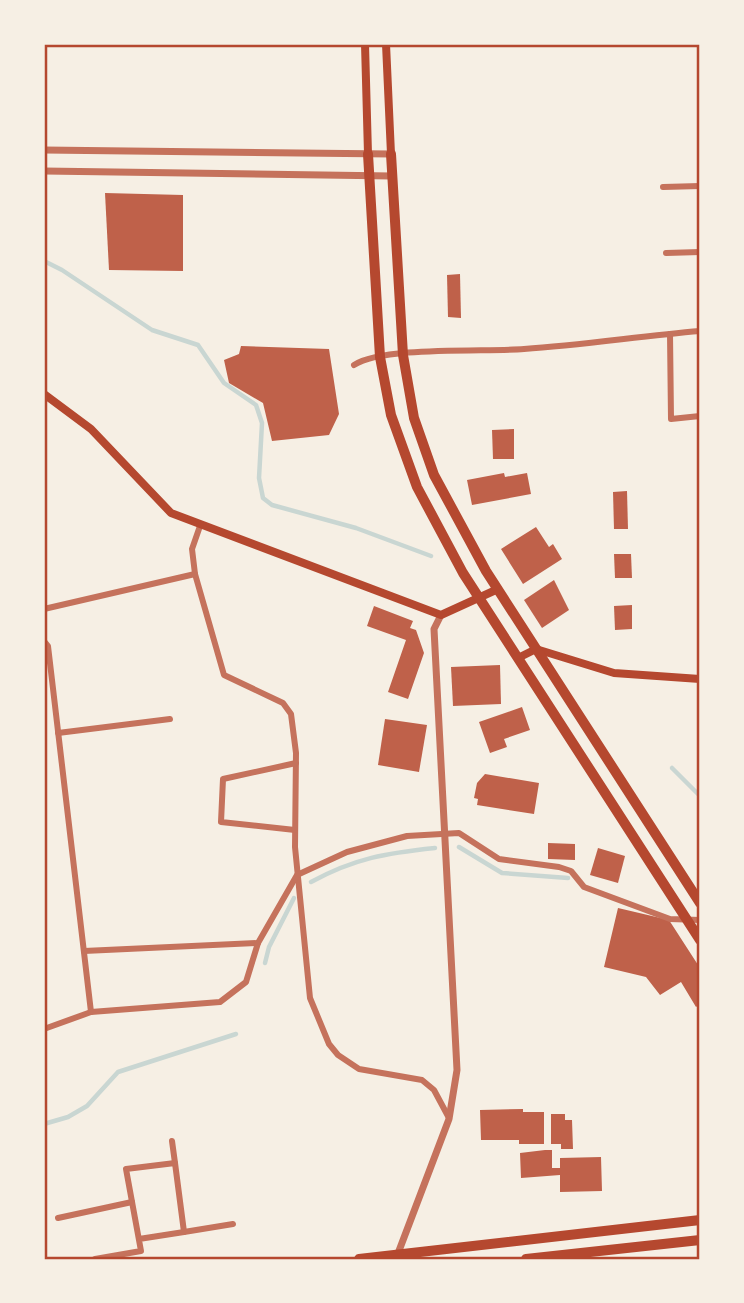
<svg xmlns="http://www.w3.org/2000/svg" width="744" height="1303" viewBox="0 0 744 1303" font-family="'Alegreya Sans',sans-serif">
<style>
.lines{fill:none;stroke-linecap:round;stroke-linejoin:round}
.stream{stroke:#c9d6d2;stroke-width:4.5}
.building{fill:#bf614a}
.minor{stroke:#c5725c;stroke-width:6}
.tertiary{stroke:#c5725c;stroke-width:7}
.secondary{stroke:#b5482f;stroke-width:8}
.trunk{stroke:#b5482f;stroke-width:10}
.motorway{stroke:#b5482f;stroke-width:10}
.neatline{fill:none;stroke:#b5482f;stroke-width:2.5}
</style>
<rect width="100%" height="100%" fill="#f6efe4"/>
<g class="lines">
<g class="stream">
<path d="M44,261l18,9 90,60 46,15 26,38 32,22 6,18 -3,55 4,20 9,7 84,23 75,28"/>
<path d="M672,768l28,28"/>
<path d="M459,847l43,26 66,5"/>
<path d="M311,882c44,-24 76,-29 124,-34"/>
<path d="M265,963l4,-16 25,-49"/>
<path d="M44,1124l24,-7 19,-11 31,-34 118,-38"/>
</g>
</g>
<g class="building">
<path d="M105,193l78,2v76l-74,-1z"/>
<path d="M460,274l1,44 -13,-1 -1,-42z"/>
<path d="M241,346l88,3 10,65 -10,21 -57,6 -9,-38 -34,-20 -5,-23 15,-6z"/>
<path d="M514,429v30h-21l-1,-29z"/>
<path d="M504,473l1,4 22,-4 4,21 -59,11 -5,-25z"/>
<path d="M627,491l1,38h-14l-1,-37z"/>
<path d="M536,527l13,20 4,-3 9,15 -39,25 -22,-35z"/>
<path d="M614,554h17l1,24h-17z"/>
<path d="M554,580l15,30 -27,18 -18,-28z"/>
<path d="M632,605v24l-17,1 -1,-24z"/>
<path d="M374,606l39,15 -3,7 6,2 8,23 -16,46 -20,-7 18,-52 -39,-14z"/>
<path d="M500,665l1,39 -48,2 -2,-39z"/>
<path d="M522,707l8,23 -26,9 3,8 -17,6 -11,-31z"/>
<path d="M385,719l42,6 -8,47 -41,-7z"/>
<path d="M485,774l54,9 -5,31 -57,-9 1,-6 -4,-1 3,-15z"/>
<path d="M548,843l27,1v16l-27,-1z"/>
<path d="M598,848l27,8 -7,27 -28,-8z"/>
<path d="M618,908l51,12 31,48v36l-4,3 -15,-25 -21,13 -14,-18 -42,-10z"/>
<path d="M523,1109v3h21v32h-25v-4h-38l-1,-30z"/>
<path d="M551,1114h14v6h7l1,29h-12v-5h-10z"/>
<path d="M545,1150h7v18h8v-10l41,-1 1,34 -42,1v-17l-39,3 -1,-25z"/>
</g>
<g class="lines">
<g class="minor">
<path d="M663,187l37,-1"/>
<path d="M666,253l34,-1"/>
<path d="M670,334l1,85 29,-3"/>
<path d="M354,365c29,-19 131,-13 170,-16 59,-4 117,-13 176,-18"/>
<path d="M200,526l-8,23 3,25 29,101 59,28 8,11 5,39 -1,94 15,151 19,46 9,11 21,14 63,11 12,10 15,28"/>
<path d="M44,609l151,-35"/>
<path d="M44,641l4,5 43,366"/>
<path d="M58,733l112,-14"/>
<path d="M295,830l-74,-8 2,-43 73,-16"/>
<path d="M84,951l174,-8"/>
<path d="M44,1029l47,-17 129,-10 26,-20 12,-39 39,-68 50,-23 60,-16 52,-3 40,26 60,8 12,4 13,16 86,32 30,1"/>
<path d="M172,1141l3,22"/>
<path d="M58,1218l74,-16"/>
<path d="M184,1232l49,-8"/>
<path d="M95,1259l46,-8 -15,-82 49,-6 9,69 -45,7"/>
</g>
<g class="tertiary">
<path d="M44,150l347,4"/>
<path d="M44,171l348,5"/>
<path d="M397,1256l52,-137 8,-49 -23,-441 7,-14"/>
</g>
<g class="secondary">
<path d="M365,44l3,110"/>
<path d="M386,44l5,110"/>
<path d="M44,394l47,35 80,84 270,102 57,-26"/>
<path d="M518,658l18,-9 78,24 86,6"/>
</g>
<g class="trunk">
<path d="M368,154l12,203 11,58 26,72 46,86 237,367"/>
<path d="M391,154l12,201 11,63 20,57 52,96 214,332"/>
</g>
<g class="motorway">
<path d="M359,1259l341,-39"/>
<path d="M526,1259l174,-19"/>
</g>
</g>
<rect width="744" height="1303" fill="none" stroke="#f6efe4" stroke-width="91"/>
<rect x="46" y="46" width="652" height="1212" class="neatline"/>
</svg>
